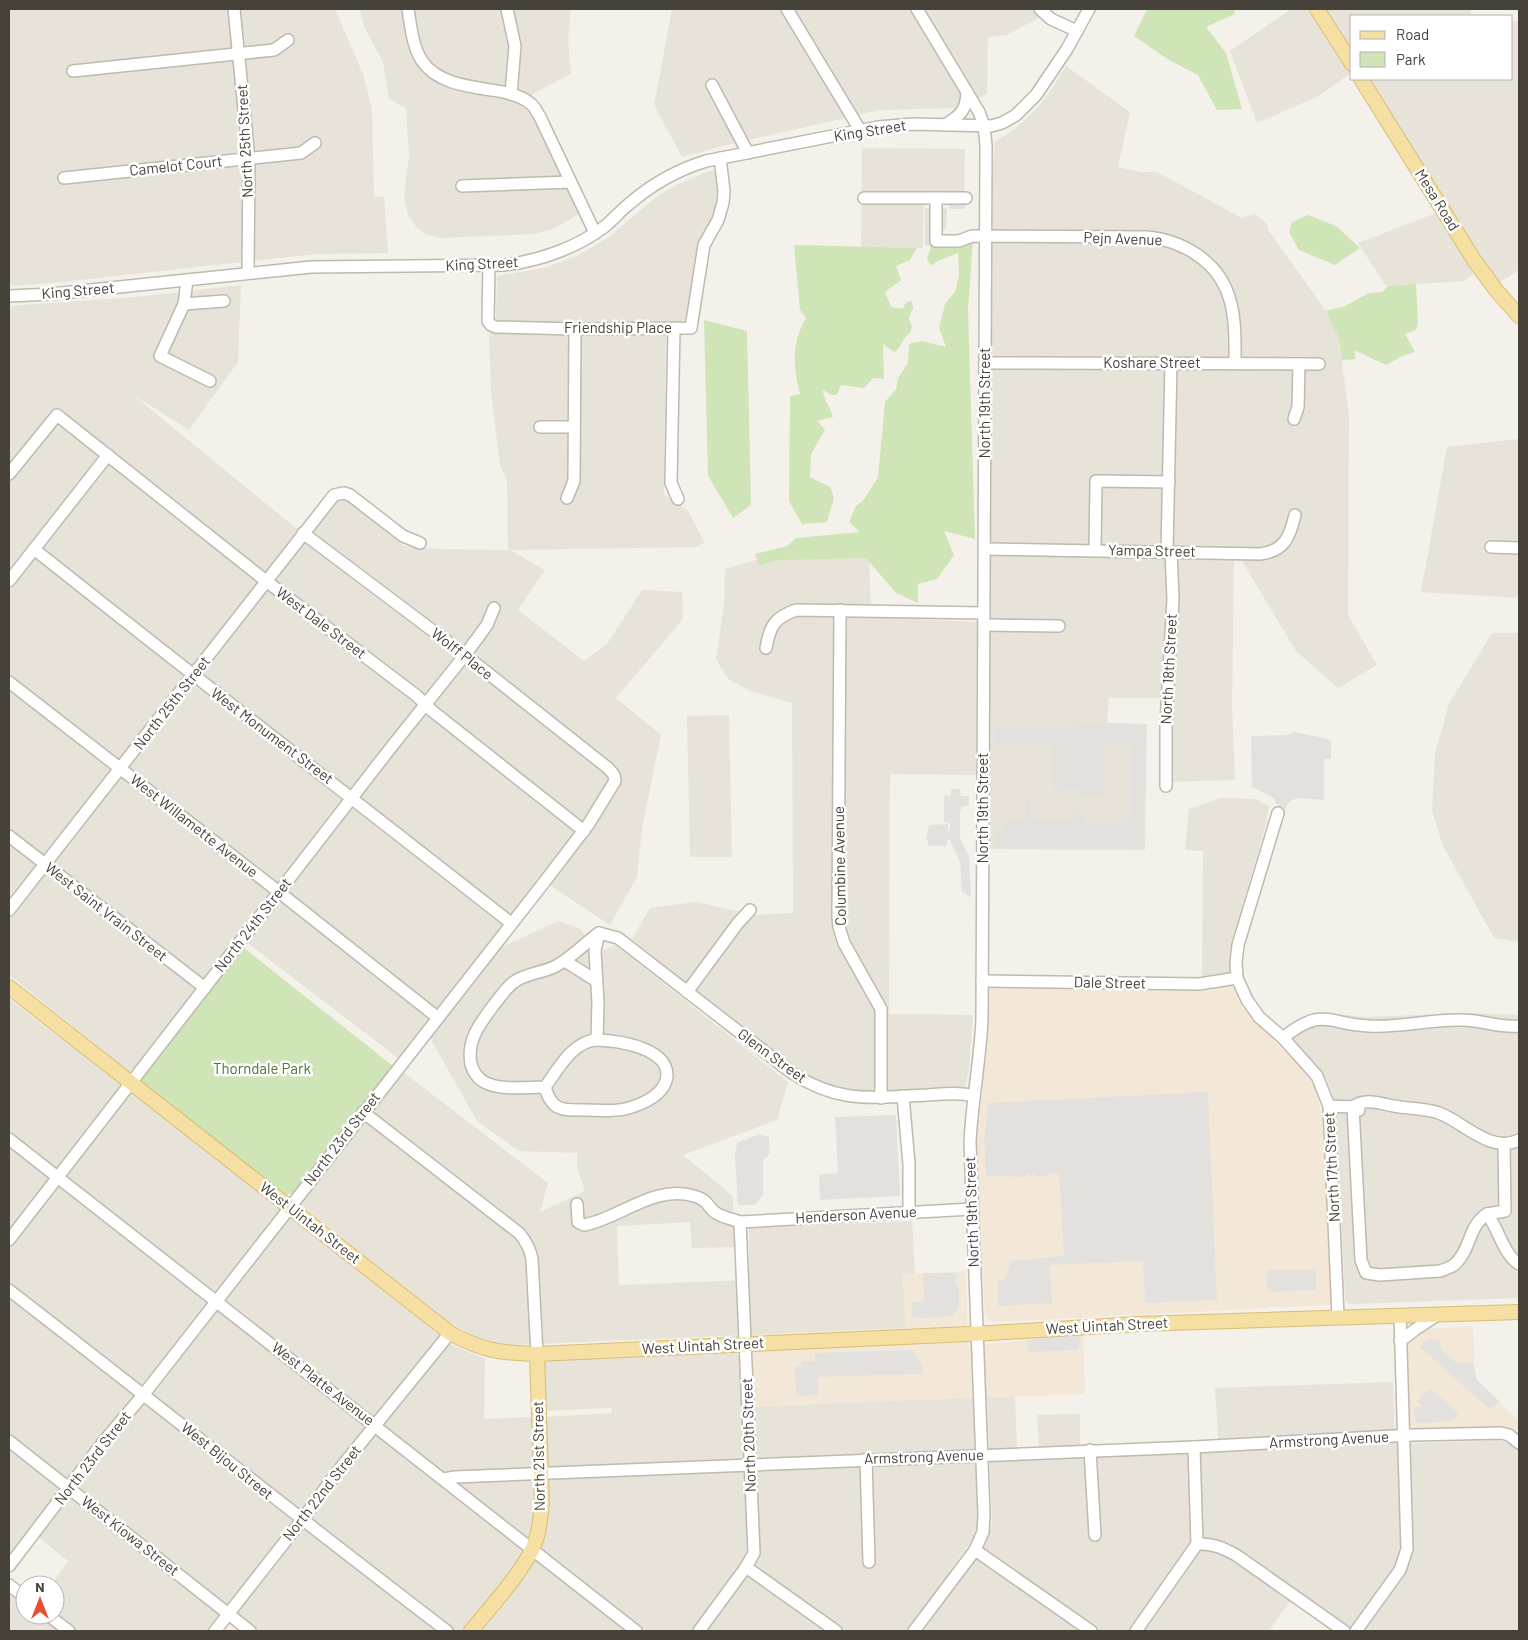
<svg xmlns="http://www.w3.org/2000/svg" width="1528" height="1640" viewBox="0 0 1528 1640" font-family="Barlow,sans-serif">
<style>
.residential{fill:#e7e3d9}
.commercial{fill:#f3e8d8}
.green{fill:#cfe4b7}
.parking{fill:#e3e1de}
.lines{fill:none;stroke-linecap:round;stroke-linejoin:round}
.minor-casing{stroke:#bfb9ae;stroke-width:14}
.major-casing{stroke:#dabc73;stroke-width:16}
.minor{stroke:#fff;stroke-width:11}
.major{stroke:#f5dfa2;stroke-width:14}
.labels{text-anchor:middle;stroke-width:5;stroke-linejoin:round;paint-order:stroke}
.street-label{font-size:15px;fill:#474239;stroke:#fff}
.park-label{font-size:15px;fill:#497431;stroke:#fff}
</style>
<rect width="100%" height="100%" fill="#f4f1eb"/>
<g class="residential">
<path d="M9,9h326l28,65 9,34 2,89h10l4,56 -72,1 -263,29 -43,3z"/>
<path d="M360,9h211l-3,31 3,34 -37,19 -9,12 6,8 48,101 -26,15 -19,5 -94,4 -12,-3 -11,-7 -9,-13 -4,-19 5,-40 -3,-48 -17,-9 -6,-37 -19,-35z"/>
<path d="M672,9h362l6,8 -33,18 -19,2 -1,57 -30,14 -77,2 -157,36 -41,11 -28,-52z"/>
<path d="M1291,9h19l41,64 -34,24 -60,26 -27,-72z"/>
<path d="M1324,9h147v7h-119v38z"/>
<path d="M1512,21h7v249l-22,14 -37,-56 -67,-112 -26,-37h145z"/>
<path d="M1066,66l64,46 -12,55 23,5h16l85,46 12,-4 12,8 3,9 57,80 13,28 10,78 -1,198 29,50 -39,23 -42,-37 -54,-90 -8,-1 -2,145 3,75 -68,2 3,-51 4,-20v-13h-65l-2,25 40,1 -2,126 -156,-1 3,-677 3,-30 21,-14 20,-19 13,-16z"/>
<path d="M862,148l103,1 -1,46h-40l-1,53 -62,-1z"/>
<path d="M716,170l1,20 -2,17 -4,12 -13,28 -13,73 -19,18 -2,156 24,17 17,32 -8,4 -187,3 35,20 -27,40 66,51 23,-17 35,-54 40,2 1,27 -67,79 45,37 -19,93 -5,49 -27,48 -59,-39 -12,-6 -141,178 -161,-123 -103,134 -3,2 -3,-1 -119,-95v-669l127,-9 105,-12 -3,77 -49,68 -57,-36 176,144 31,-39 6,-1 59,48 32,3 72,1 -1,-70 -7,-15 -9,-72 -2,-58 7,-18 1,-41 47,-8 35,-13 30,-18 47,-40 24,-14 26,-11z"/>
<path d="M1436,213l39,59 -11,9 -78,5 -28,-43z"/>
<path d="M1519,439v159l-98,-6 26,-145z"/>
<path d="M869,554l2,63 106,5 -1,153 -86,-1 -1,240 84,1 -4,54 -4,19 -71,4 -45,-1 -27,-7 -55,-35 -135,-110 18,-31 46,-6 59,13 38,-2 -1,-210 -42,-12 -22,-12 -12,-20 8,-54 1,-36 44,-13z"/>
<path d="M1492,633h27v309l-25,-4 -52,-94 -10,-34 3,-57 14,-49z"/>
<path d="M729,715l3,142h-42l-3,-141z"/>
<path d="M1220,798l35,1 14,7 -4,22 -33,113 -3,17 1,15 -28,3 1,-125 -18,-1 4,-41z"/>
<path d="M559,921l21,8 20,23 15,-7 173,137 -11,38 -94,35 50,41 1,51 -42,1 -2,-26 -73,4 2,59 130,-5v-52l163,-7 3,53 -12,1 3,53 -393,17 -25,-4 -14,-5 -30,-17 -144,-115 103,-132 145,111 -8,29 45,-21 -8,-23v-15l-58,-2 -42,-30 -47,-83 72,-91z"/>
<path d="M9,999l141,107 302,239 33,14 -1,60 49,-2 4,81 -5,35 -16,31 -52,67h-221l-14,-10 -8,10h-212v-53l16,12v25h30v-30h-4l17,-24 -30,-24 -29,37z"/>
<path d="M1326,1013l39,4 100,-4 54,2v283l-168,6 -4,-1 -2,-4 -8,-177 -5,-30 -7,-15 -12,-16 -29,-31 21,-13z"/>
<path d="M736,1352l4,6 3,49 230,-10 5,131 -2,6 -68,97h-431l56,-71 11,-143 68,-4 -1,-5 -68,3 1,-48 5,-2z"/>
<path d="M1393,1382l2,62 103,-4 14,4 7,7v180h-185l-44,-30 -21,30h-345l63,-90 3,-9 2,-9 -5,-126 28,-1 2,52 22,-1 -2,-32 43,-1v41l139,-5 -4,-62z"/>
</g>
<g class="commercial">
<path d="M1229,985l3,1 6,14 7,11 60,61 11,16 6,28 9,189 -336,17 -7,-3 -3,-3 -10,-188 6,-27 8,-113 221,3z"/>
<path d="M966,1271l2,75 115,-12 2,60 -330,12 -3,-71 154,-7 -3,-53z"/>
<path d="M1473,1326l2,54 44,41v14l-17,-7 -13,-1 -75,3 -4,-4 -4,-78 2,-7 16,-12z"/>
</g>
<g class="green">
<path d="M1147,9h87l1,5 -29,13 20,26 16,56 -25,1 -19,-35 -29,-15 -35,-24z"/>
<path d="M1308,215l28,11 24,22 -25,17 -36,-15 -10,-18 3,-10z"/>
<path d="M973,240l-5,69 7,230 -31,-8 10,24 -17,24 -19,5v19l-22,-10 -30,-35 -87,2 -20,5 -4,-11 32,-8 9,-8 64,-6 -11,-10 7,-16 7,-5 15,-24 7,-75 11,-13 2,-11 10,-15 1,-19 13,-3 24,6 -7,-19 6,-24 10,-12 4,-17 -1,-22 -20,8 -7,5 -4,-7 4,-13 28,-1z"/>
<path d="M794,245l123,3 -7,12 -14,6 5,14 -16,12 6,15 12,2 3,-7 6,-1 1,7 -4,10 3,9 -2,6c-10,7 -7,15 -16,19l-11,-8 1,35 -11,-1 -9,10 -23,-3 -4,10h-5l-9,-5c0,10 8,17 10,27l-16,4 8,9 -14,24 -1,23 20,10 4,11 -7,24 -25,2 -13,-23 1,-105 10,-2c-7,-28 -9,-50 6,-76l-6,-8z"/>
<path d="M1416,284l2,38 -2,8 -11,4 10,18 -13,4 -16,9 -32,-15 2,9 -14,1 -3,-21 -13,-28 19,-5 24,-13 13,-1 6,-6z"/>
<path d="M704,320l43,11 4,174 -18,13 -25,-42z"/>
<path d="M244,948l149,118 -99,126c-5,3 -8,3 -13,0l-142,-113 1,-4z"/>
</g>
<g class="parking">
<path d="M967,202l-2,2v5h-15l-1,-6h-8v4l6,1 -1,21 -6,2 2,6 18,-1 13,-6v10l-14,5 -34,1v-38l7,-1 -2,-4z"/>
<path d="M1076,723l70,1 -3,124 -148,-1v-16l9,-1 2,-9h21l-1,-22h4l1,20h44v-7l9,1v9h46l1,-76h-27l-1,49h-22l-1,-8h-2v2h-14v3h-10l-1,-49 -57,1v-15h79z"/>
<path d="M1295,732l36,8v19h-7v41l-26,-2 -8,3 -5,8 -10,-6v-4l-5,-3 -18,-9 -1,-51 36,-1z"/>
<path d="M951,789h9l1,7h8v9l-7,2 -2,4v27l9,19 2,40 -9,-5 -2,-30 -10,-22h-3v6h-19v-5l-2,-1 3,-15 19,-1v7l2,-1v-7l-6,-1v-26l7,-1z"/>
<path d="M1208,1092l9,208 -72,3 -2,-42 -93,4 2,38 -54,3v-25l7,-2 6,-18 53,-5 -5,-84 -6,3 -1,-3 -7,4h-9l-1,-3 -5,4 -1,-4 -6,4 -37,-1 -2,-36 4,-37z"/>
<path d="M896,1115l4,81 -80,4 -1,-25 19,-2 -3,-56z"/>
<path d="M759,1134l10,3 1,17 -7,6v35l-8,10h-17l-3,-51 2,-11z"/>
<path d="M1316,1269v21l-48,2 -2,-22z"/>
<path d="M923,1273h27l10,4 -4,1 -1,5 4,7v17l-6,8 -30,4 -3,-2h-8v-14l12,-2z"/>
<path d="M1081,1333l-2,17 -50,2 -3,-12z"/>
<path d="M1439,1339l2,9 14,14 18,1 4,17 23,22 -11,7 -69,-62 8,-7z"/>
<path d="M912,1350l10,15v9l-104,3v18l-22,1 -1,-29 6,-1v-5h13l1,-8z"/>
<path d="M1430,1388l28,25 -2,5 -10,4 -30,1 -2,-16h9l-6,-6z"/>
</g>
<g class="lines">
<g class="minor-casing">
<g id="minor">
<path d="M234,9l15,150 -1,114"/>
<path d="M408,9c3,18 4,36 14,52 17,25 54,26 81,31 9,2 21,5 28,12 4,3 6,8 9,13l55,116"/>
<path d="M507,9l8,37 -4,48"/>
<path d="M787,9l73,121"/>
<path d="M1040,9l11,10 26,12"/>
<path d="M73,71l201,-21 14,-10"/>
<path d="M712,85l36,68"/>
<path d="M945,125c15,-10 21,-13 22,-33"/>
<path d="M64,178l237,-25 14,-10"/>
<path d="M462,186l108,-4"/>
<path d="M864,198h102"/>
<path d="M936,198v43h23l13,-5 174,1c36,3 72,24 83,60 7,21 6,45 6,66"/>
<path d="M489,265l-1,56 3,4 5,2 79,2 116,-1 13,-83 14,-25 5,-17 1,-12 -4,-33"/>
<path d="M187,280l-3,24 -24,52 50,25"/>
<path d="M9,296l43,-2 259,-27 193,-2c35,-4 72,-17 100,-38 9,-7 16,-16 25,-23 23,-20 48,-34 77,-43l172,-34 35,-3 78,2 11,-3 14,-8 20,-20 31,-46 22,-40"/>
<path d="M184,304l40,-3"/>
<path d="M674,328l-3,155 7,16"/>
<path d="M985,363l334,1"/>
<path d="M1294,419l4,-12 1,-43"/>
<path d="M540,427h34"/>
<path d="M9,474l48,-59 209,166 151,115 14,14 153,121"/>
<path d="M567,498l7,-17 1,-152"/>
<path d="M1491,547l28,1"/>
<path d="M34,549c158,126 318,249 477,374"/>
<path d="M985,549l275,5c25,-3 30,-18 35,-39"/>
<path d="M1095,550l1,-69 73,1"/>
<path d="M1167,551l4,-188"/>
<path d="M9,581l99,-126"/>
<path d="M840,610l-2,307 1,10 5,16 37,66v89"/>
<path d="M984,625l75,1"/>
<path d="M766,648c4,-22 8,-30 30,-38l188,3"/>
<path d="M9,682l270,210 158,125"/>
<path d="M1166,786v-63l7,-124 -2,-48"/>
<path d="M1278,813l-40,132 -2,17 1,16 10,22 12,17 24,21 34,38 12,30 9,211"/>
<path d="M9,836l196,152"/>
<path d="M9,910l325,-415 10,-2 6,2 53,41 17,7"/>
<path d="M599,933l-4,18 3,52 -1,37c-25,1 -39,30 -52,47 -19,0 -44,4 -61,-5 -7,-4 -11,-11 -13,-18 -5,-25 11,-43 25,-62 5,-6 11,-15 18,-20 12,-9 29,-9 42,-16 16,-9 28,-22 43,-33z"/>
<path d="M599,933l19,5 174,135c49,32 81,24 136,22 15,-1 31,-3 46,1"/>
<path d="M565,961l30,19"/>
<path d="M982,981l217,3 38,-6"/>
<path d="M687,992l51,-69 12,-13"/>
<path d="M1283,1038c39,-32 45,-14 86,-12 31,2 62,-7 93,-6 20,0 36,8 57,6"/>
<path d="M545,1087c7,25 18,23 41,23 13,0 26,2 39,-1 16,-4 41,-14 42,-34 0,-6 -3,-13 -8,-17 -15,-13 -43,-17 -62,-18"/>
<path d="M903,1096l6,68v48"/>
<path d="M1329,1106l24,1 6,3"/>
<path d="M1353,1107l8,153 5,13 14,2 60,-4c5,-2 11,-3 15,-7 16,-14 13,-38 32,-50 12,15 16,40 32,50"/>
<path d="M1353,1107c12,-10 28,-3 41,-1 15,3 30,2 45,7 25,9 51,41 80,27"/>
<path d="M363,1112l156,121c7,8 11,15 13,26l5,95"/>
<path d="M9,1139l627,492"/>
<path d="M577,1204l1,18 6,3c35,-6 70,-41 110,-29 16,4 14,14 24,18 6,4 15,5 22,8l232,-13"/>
<path d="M1487,1214l18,-3 -1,-67"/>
<path d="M9,1240l380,-490 76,-95 22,-30 7,-17"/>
<path d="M9,1290c146,113 291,229 438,341"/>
<path d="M1400,1341l16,-12 23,-15"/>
<path d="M9,1441l241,190"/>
<path d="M1090,1450l5,85"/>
<path d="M866,1459l3,103"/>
<path d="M444,1479l11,-2 739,-30 219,-12 88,-2 8,2 10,8"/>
<path d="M1197,1544c15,-1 26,4 39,11l108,76"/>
<path d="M975,1550l116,81"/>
<path d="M9,1566l95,-125 40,-47 398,-509 46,-60 27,-44 -1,-6 -6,-7 -143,-113 -162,-122"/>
<path d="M746,1567l90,64"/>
<path d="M9,1585l16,12"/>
<path d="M48,1615l21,16"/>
<path d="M215,1631l87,-111 36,-49 112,-138"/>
<path d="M699,1631l47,-64 8,-14 -14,-331"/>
<path d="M914,1631l61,-81 8,-18 1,-17 -14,-373c2,-41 10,-81 12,-122l4,-875 -2,-19 -5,-14 -62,-103"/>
<path d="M1136,1631l61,-87 -3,-97"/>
<path d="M1356,1631l44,-61 7,-21 -7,-234"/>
</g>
</g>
<g class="major-casing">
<g id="major">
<path d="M1317,9l35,55"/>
<path d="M1361,79l113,181 22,30 23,26"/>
<path d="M9,987l441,346c33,18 50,20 87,21l453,-21 147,-9 382,-12"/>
<path d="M471,1631c21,-26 45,-51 61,-81 7,-14 8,-30 10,-46l-5,-150"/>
</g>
</g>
<use href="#minor" class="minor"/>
<use href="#major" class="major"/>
</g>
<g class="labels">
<g class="street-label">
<text transform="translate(870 131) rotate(-9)" y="5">King Street</text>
<text transform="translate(245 141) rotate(-93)" y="5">North 25th Street</text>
<text transform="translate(176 166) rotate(-6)" y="5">Camelot Court</text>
<text transform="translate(1437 200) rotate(58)" y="5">Mesa Road</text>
<text transform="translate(1123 239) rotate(2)" y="5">Pejn Avenue</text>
<text transform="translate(482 264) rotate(-3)" y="5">King Street</text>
<text transform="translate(78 291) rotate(-5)" y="5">King Street</text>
<text x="618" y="333">Friendship Place</text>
<text x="1152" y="368">Koshare Street</text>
<text transform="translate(985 403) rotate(-90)" y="5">North 19th Street</text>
<text transform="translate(1152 551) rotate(1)" y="5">Yampa Street</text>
<text transform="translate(321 623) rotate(37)" y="5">West Dale Street</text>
<text transform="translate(462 654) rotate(38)" y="5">Wolff Place</text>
<text transform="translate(1169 669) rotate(-87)" y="5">North 18th Street</text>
<text transform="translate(172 703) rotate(-52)" y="5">North 25th Street</text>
<text transform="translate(272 736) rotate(37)" y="5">West Monument Street</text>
<text transform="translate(983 808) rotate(-90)" y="5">North 19th Street</text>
<text transform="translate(194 826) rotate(38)" y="5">West Willamette Avenue</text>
<text transform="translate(840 866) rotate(-91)" y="5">Columbine Avenue</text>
<text transform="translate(106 912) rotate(38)" y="5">West Saint Vrain Street</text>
<text transform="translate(253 925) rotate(-52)" y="5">North 24th Street</text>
<text transform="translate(1110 983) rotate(1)" y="5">Dale Street</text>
<text transform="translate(772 1056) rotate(36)" y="5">Glenn Street</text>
<text transform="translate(342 1139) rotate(-52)" y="5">North 23rd Street</text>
<text transform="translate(1332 1167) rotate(-93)" y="5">North 17th Street</text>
<text transform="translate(972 1212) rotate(-92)" y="5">North 19th Street</text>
<text transform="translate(856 1215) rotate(-3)" y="5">Henderson Avenue</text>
<text transform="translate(310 1223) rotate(38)" y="5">West Uintah Street</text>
<text transform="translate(1107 1326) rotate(-3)" y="5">West Uintah Street</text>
<text transform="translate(703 1346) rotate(-3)" y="5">West Uintah Street</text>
<text transform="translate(323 1384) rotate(38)" y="5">West Platte Avenue</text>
<text transform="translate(749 1435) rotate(-92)" y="5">North 20th Street</text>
<text transform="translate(1329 1440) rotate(-3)" y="5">Armstrong Avenue</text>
<text transform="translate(539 1456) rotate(-91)" y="5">North 21st Street</text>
<text transform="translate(924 1457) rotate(-2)" y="5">Armstrong Avenue</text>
<text transform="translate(93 1458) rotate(-52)" y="5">North 23rd Street</text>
<text transform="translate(227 1461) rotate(39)" y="5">West Bijou Street</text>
<text transform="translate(322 1493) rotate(-52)" y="5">North 22nd Street</text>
<text transform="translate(130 1536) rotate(38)" y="5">West Kiowa Street</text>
</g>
<g class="park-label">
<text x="262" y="1074">Thorndale Park</text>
</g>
</g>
<rect width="1528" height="1640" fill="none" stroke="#474239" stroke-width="20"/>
<rect x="1350" y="15" width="162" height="65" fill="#ffffff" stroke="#b5b3b0"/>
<rect x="1360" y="31" width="25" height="8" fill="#f5dfa2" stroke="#b5b3b0"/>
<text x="1396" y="40" font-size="15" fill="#474239">Road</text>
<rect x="1360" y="52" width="25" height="15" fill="#cfe4b7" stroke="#b5b3b0"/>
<text x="1396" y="65" font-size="15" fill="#474239">Park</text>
<g transform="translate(40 1600)"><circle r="24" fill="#ffffff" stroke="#b5b3b0"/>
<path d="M0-4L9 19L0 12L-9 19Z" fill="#e74d2e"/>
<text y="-8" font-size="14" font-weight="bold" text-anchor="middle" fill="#474239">N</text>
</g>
</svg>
